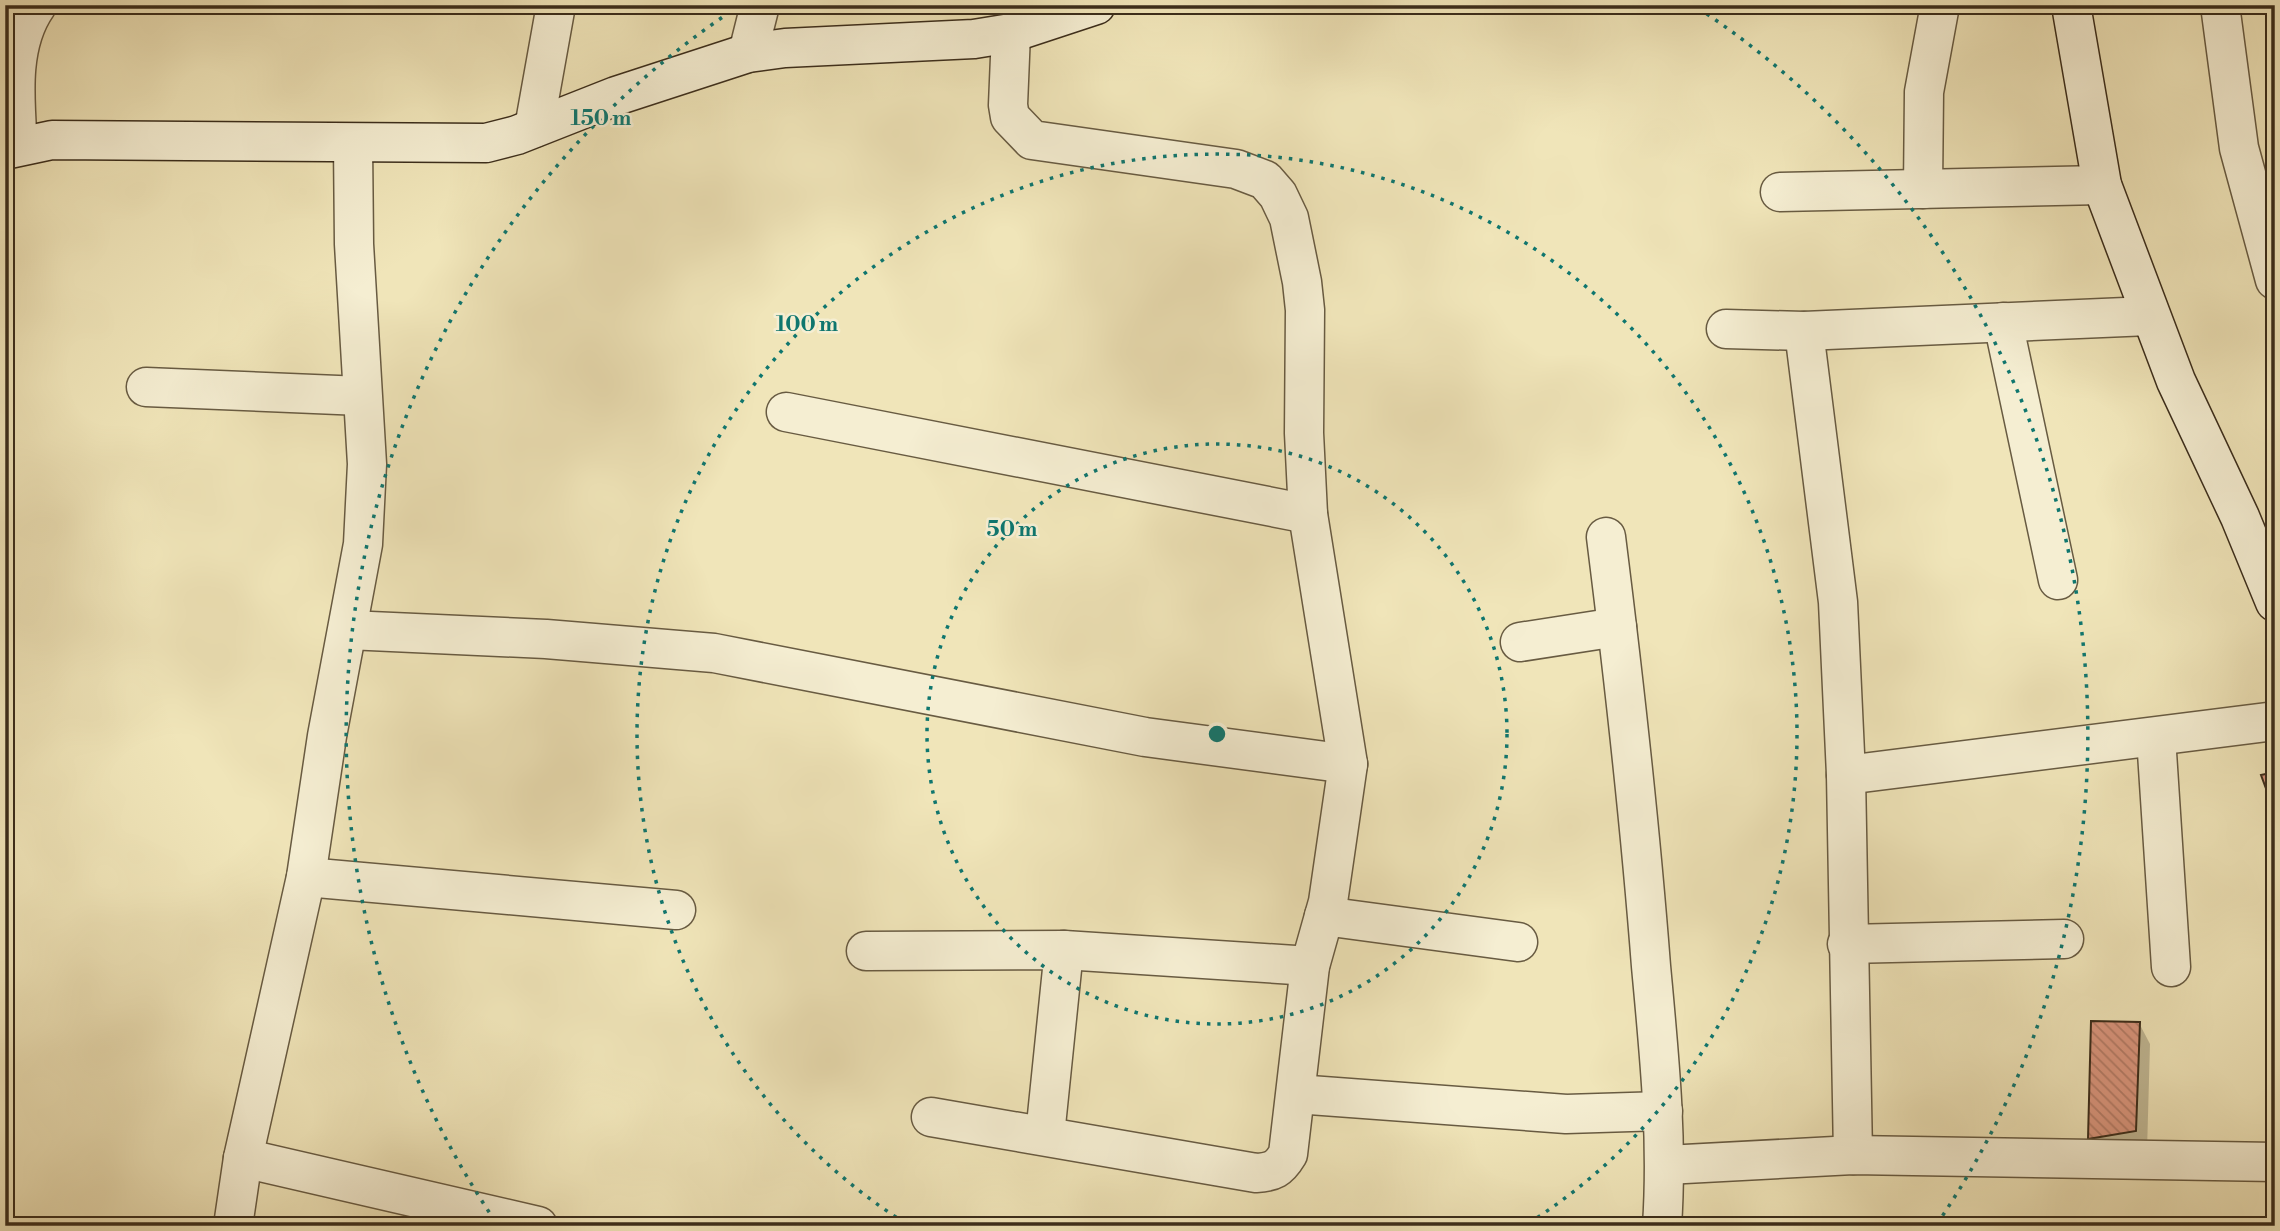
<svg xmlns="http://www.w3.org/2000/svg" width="2280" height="1231" viewBox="0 0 2280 1231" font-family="'Libre Bodoni',serif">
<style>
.shadow{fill:#0003}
.building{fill:url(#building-back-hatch);stroke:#3b2d1b;stroke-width:2}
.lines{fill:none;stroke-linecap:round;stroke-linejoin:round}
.street-casing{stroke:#685b42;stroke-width:41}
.secondary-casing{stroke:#3b2d1b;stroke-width:41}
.street{stroke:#f5eed2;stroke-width:38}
.secondary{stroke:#f5eed2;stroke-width:38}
.ring{fill:none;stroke:#0f766e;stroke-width:3.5;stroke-dasharray:3.5 7}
.centre{fill:#0f766e;stroke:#f5eed2;stroke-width:3.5}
.ring-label{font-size:21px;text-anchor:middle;font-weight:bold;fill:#0f766e;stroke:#f5eed2;stroke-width:5;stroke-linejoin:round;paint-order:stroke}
</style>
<defs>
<pattern id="building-back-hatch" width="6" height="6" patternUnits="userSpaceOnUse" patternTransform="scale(1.75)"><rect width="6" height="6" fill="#db977f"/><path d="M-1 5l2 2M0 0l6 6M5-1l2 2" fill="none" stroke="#b37c67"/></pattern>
</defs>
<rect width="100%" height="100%" fill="#f0e5b9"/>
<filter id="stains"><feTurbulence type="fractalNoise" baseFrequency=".00286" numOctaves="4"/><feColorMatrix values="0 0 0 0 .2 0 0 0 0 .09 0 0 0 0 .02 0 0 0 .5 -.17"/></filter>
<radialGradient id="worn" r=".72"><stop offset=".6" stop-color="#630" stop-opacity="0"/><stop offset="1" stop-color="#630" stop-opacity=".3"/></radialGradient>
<path class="shadow" d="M2092,1023h47l11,21 -3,107 -46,8 -11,-20z"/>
<g class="building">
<path d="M2275,772v41l-14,-38z"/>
<path d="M2091,1021l49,1 -4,109 -48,8z"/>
</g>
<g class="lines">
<g class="street-casing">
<g id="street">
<path d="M2220,5l19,143 36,132"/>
<path d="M748,53l12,-48"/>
<path d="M534,128l22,-123"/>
<path d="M18,146c-3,-47 -9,-101 19,-141"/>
<path d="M1923,189l1,-97 16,-87"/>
<path d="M1780,192l322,-7"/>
<path d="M2003,322l55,258"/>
<path d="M1726,329l78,2 345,-15"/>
<path d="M1804,331l34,271 8,173 7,380"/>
<path d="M146,387l216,9"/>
<path d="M786,412l522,102"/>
<path d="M1606,537c18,143 34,286 45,429 8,87 17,172 11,260"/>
<path d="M348,630l198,9 168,14 431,84 203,27"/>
<path d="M1520,642l97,-15"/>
<path d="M2156,737l15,230"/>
<path d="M1846,775l429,-54"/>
<path d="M306,877l370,33"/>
<path d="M1324,916l194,26"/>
<path d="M1847,944l217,-5"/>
<path d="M1064,950l246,16"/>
<path d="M866,951l198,-1 -19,185"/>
<path d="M1296,1094l270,20 97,-3"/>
<path d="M931,1117l325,56c17,-1 23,-4 32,-19l22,-188 18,-64 20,-138 -40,-250 -4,-81 1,-123 -3,-28 -13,-64 -11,-23 -13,-15 -29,-11 -204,-29 -22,-23 -2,-12 3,-72"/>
<path d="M243,1158l295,68"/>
<path d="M1666,1165l187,-10 422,7"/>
<path d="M233,1226l10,-68 63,-281 21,-141 36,-192 4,-80 -13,-220 -1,-100"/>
</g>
</g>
<g class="secondary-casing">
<g id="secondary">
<path d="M2071,5l31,180 74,196 64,136 35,85"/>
<path d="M5,150l47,-10 434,3 31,-8 99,-39 132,-43 37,-5 189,-9 37,-6 85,-28"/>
</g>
</g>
<use href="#street" class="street"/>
<use href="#secondary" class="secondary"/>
</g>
<g class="ring">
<circle cx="1217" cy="734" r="290"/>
<path d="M905 1223A580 580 0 1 1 1529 1223"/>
<path d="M495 1221A871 871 0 0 1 736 8M1698 8A871 871 0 0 1 1939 1221"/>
</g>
<circle cx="1217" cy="734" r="10" class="centre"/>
<g class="ring-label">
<text x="601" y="125">150 m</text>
<text x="807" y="331">100 m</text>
<text x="1012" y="536">50 m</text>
</g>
<rect width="2280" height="1231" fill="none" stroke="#f0e5b9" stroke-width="28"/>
<rect x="7" y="7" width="2266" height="1217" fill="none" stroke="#3b2d1b" stroke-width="3.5"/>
<rect x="14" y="14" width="2252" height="1203" fill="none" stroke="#3b2d1b" stroke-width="2"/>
<rect width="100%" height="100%" filter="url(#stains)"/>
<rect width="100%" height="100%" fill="url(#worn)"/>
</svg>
